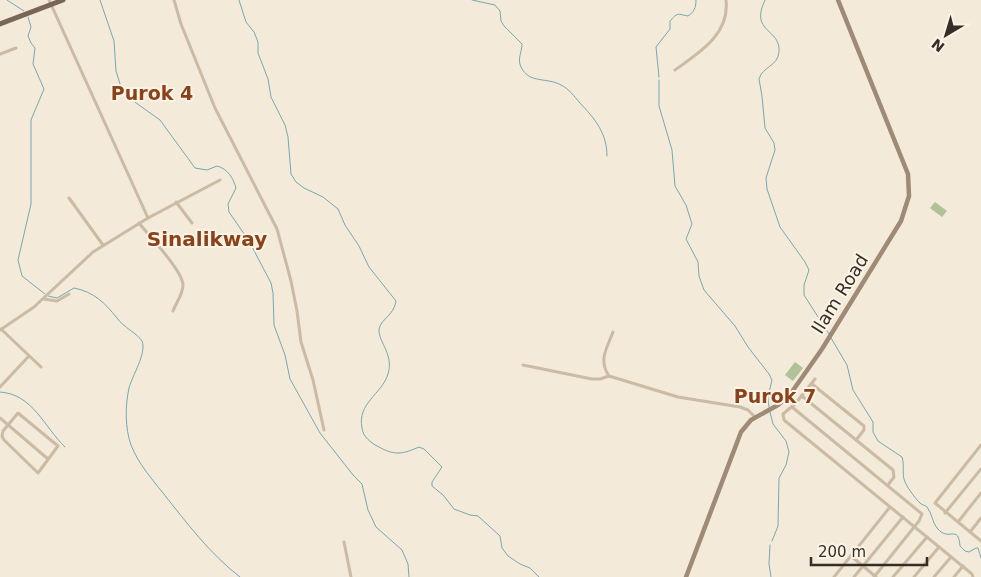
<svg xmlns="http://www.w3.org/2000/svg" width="981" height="577" viewBox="0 0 981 577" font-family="'DejaVu Sans',sans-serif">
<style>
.green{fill:#afc298}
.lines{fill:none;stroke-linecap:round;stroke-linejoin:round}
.stream{stroke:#77a8b1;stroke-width:1}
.street{stroke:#cbbba5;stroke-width:3}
.secondary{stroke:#9f8a76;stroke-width:4.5}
.primary{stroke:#796657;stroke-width:5}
.labels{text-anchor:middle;stroke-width:4;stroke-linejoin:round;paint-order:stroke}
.street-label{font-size:18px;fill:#362d26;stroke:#faf3e6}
.neighbourhood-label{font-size:19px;font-weight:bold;fill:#8a421b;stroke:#faf3e6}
.quarter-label{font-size:20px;font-weight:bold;fill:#8a421b;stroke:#faf3e6}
</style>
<rect width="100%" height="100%" fill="#f3ead9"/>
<g class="green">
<path d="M935,202l12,9 -5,6 -12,-9z"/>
<path d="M795,362l8,6 -10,13 -8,-6z"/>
</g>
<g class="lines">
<g class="stream">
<path d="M7,0l17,11"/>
<path d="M100,0l14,41 2,30 5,16 11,13 28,20 35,48 12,2 10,-4c11,3 16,12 19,22l-8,16 1,8 20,29 22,42 2,10 1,32 11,30 5,24 30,54 33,42 9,9 6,26 8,17 26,23 6,14 1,13"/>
<path d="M239,0l7,22 8,10 4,10v11l10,26 3,18 14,28 3,12 3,37 5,8 8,6 19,9 15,12 7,16 14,21 10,21 27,34c-2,15 -16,18 -17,29 0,13 15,25 9,44 -6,20 -31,29 -26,54 1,9 9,15 17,19 16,9 24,7 40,0l5,2 18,18 -10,15v4l11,9 11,14 16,6 8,1 22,20 2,12 6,8 12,8 10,4 9,9"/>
<path d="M472,0l23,5 5,6 1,10 3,5 18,18c0,8 -5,15 -1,23 8,17 26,10 40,18 8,4 13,11 19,18 15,16 27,30 27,53"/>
<path d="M765,0c-16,33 16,28 14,52 -1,14 -17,15 -20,27l3,17 3,32 9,15 1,7 -9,28 1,11 13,38 25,35 4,8 -5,15v10l25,39"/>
<path d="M28,17l3,10 -3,9 3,7 4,5 -2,16 11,25 -13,31v84l-13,56 4,16 23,18"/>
<path d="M659,77l-3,-30 14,-18v-8c8,-9 7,-7 18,-5 6,-4 8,-8 8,-16"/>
<path d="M659,80v26l13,44 3,36 11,19 6,19 -6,15 12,23 1,14 5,14 31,36 13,21 21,27 3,6 -4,17 1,10"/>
<path d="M48,296l9,2 17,-10c20,4 31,15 43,30 6,9 21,16 25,23 5,12 -10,35 -13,47 -4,18 -4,40 2,57 7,18 20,33 32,48 23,29 47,61 77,84"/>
<path d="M831,338l16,27 6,25 20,32v10l5,9 24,16c3,9 -1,19 4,27 3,6 9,14 14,19 2,2 5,2 7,4 5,6 5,15 10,21 12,15 21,-5 23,18l5,5 4,1 7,-4h2l3,10"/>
<path d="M0,392c33,2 44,35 65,55"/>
<path d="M770,412l3,12 13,17 3,11 -3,13 -7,13 -1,48 -6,15"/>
<path d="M770,545l-1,19 2,13"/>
</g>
<g class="street">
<path d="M49,0l99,218"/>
<path d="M174,0l7,24 34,84 62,121 14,52 6,30 4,31 12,38 11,50"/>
<path d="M0,54l16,-6"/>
<path d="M675,70c25,-18 55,-36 51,-70"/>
<path d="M69,198l34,47"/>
<path d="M176,202l16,21"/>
<path d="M139,223c10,13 44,48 44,62 0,9 -7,18 -10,26"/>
<path d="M44,299l13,2 12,-7"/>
<path d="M1,329l40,38"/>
<path d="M0,330l34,-23 59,-55 55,-34 72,-38"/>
<path d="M613,332c-6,16 -15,28 -4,44l69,21 62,10 8,3 7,7"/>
<path d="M523,365l69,14h8l9,-3"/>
<path d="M815,379l-20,25 -12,10 1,6 188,154 1,3"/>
<path d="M812,384l52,42v4l-8,10"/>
<path d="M0,387l29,-31"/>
<path d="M802,396l91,74 1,7 -6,8"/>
<path d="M792,407l130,107 -3,7 -45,56"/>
<path d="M18,413l40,33 -20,27 -34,-33 -2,-4 1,-5z"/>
<path d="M0,418l48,41"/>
<path d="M981,445l-46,58 46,38"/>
<path d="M945,513l36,-44"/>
<path d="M958,522l23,-29"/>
<path d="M970,532l11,-14"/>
<path d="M344,542l7,35"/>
<path d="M851,556l25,21"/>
<path d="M834,577l56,-70"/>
<path d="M854,577l49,-60"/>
<path d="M893,577l34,-40"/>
<path d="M914,577l25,-30"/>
<path d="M934,577l17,-20"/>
<path d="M954,577l9,-11"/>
</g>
<path class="secondary" d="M686,577l55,-145 10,-12 27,-15 11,-9 33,-47 79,-128 8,-25 -1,-22 -70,-174"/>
<path class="primary" d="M0,24l63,-24"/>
</g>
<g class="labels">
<g class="street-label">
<text transform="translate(840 294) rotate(-58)" y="6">Ilam Road</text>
</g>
<g class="neighbourhood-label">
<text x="152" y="100">Purok 4</text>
<text x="775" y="403">Purok 7</text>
</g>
<g class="quarter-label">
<text x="207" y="246">Sinalikway</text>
</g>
</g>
<g transform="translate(946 35) rotate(218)" stroke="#faf3e6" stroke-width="4" paint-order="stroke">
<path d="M0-4L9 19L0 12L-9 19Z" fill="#362d26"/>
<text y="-8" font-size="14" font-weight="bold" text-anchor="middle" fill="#362d26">N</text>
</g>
<path d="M811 557v8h116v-8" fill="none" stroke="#362d26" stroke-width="2.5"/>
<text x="818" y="557" font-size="15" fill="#362d26" stroke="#faf3e6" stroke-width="4" paint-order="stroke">200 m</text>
</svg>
